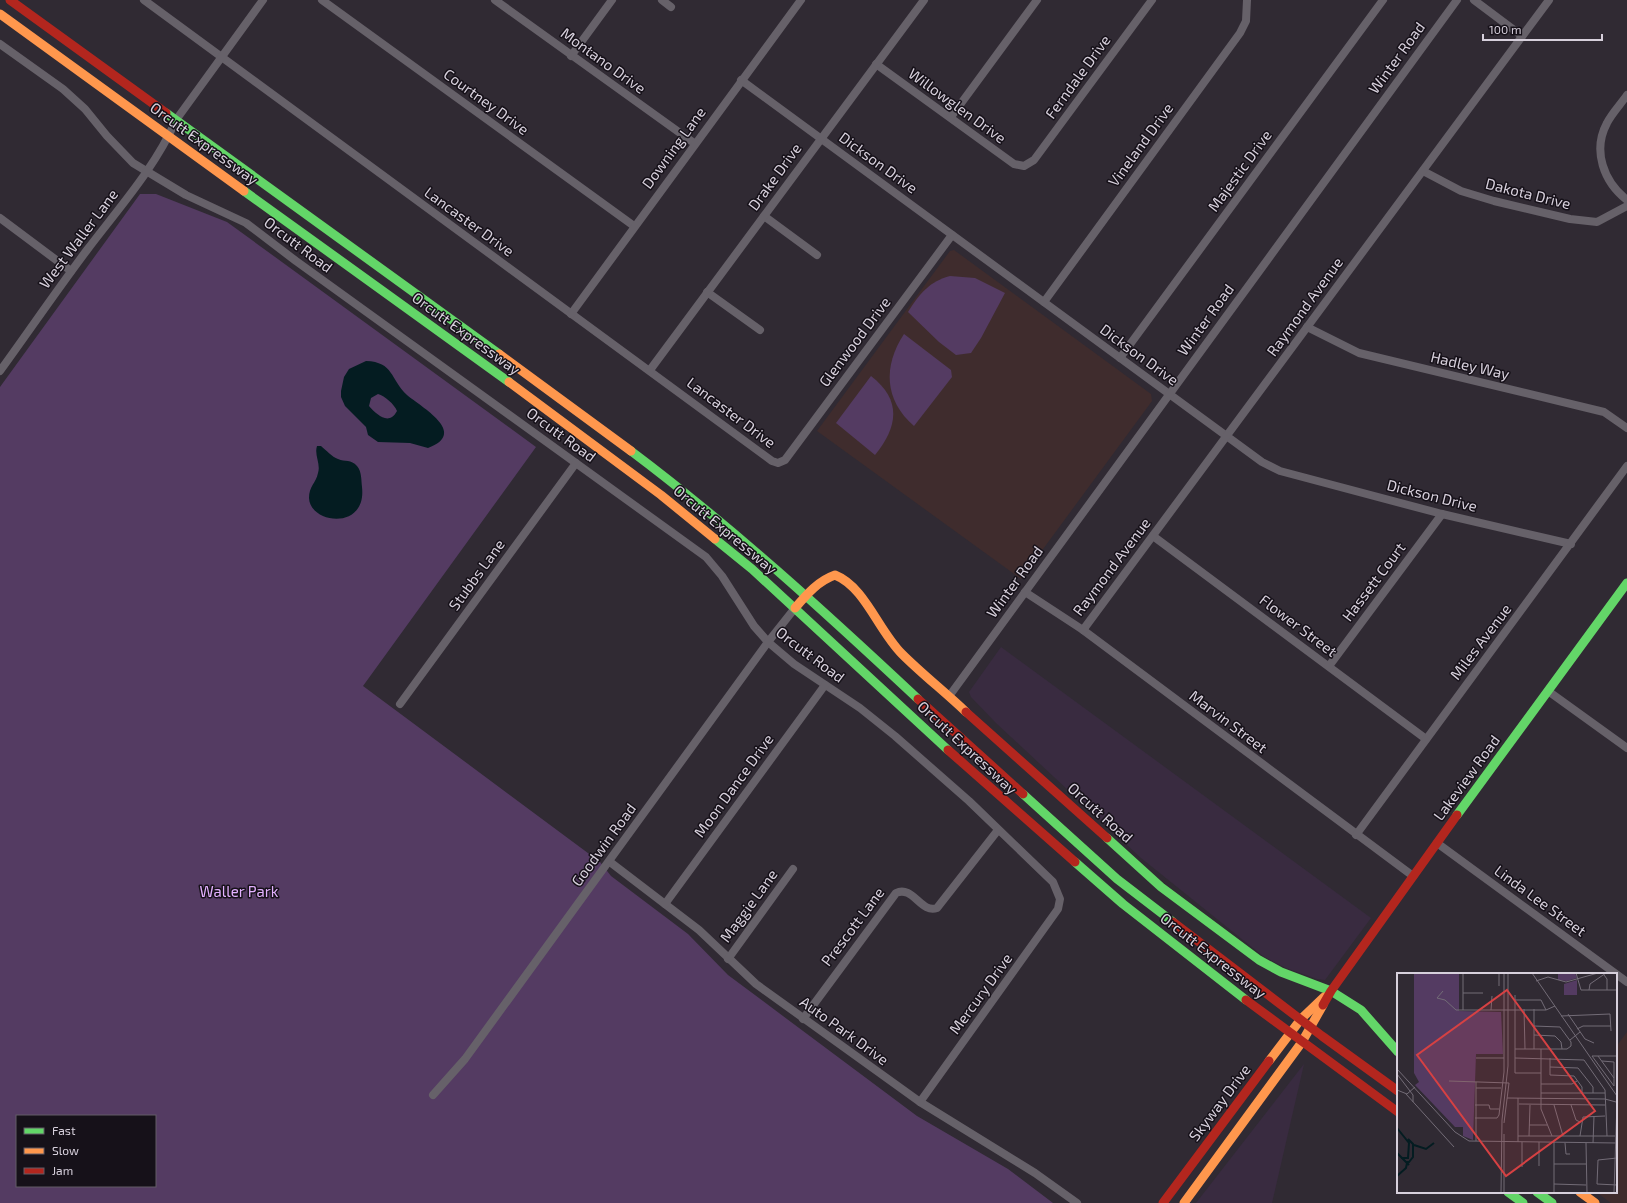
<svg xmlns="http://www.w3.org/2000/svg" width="1627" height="1203" viewBox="0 0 1627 1203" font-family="'Exo 2',sans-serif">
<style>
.built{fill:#392b40}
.education{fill:#3f2c2d}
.green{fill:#543b62;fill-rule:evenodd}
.water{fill:#041c21;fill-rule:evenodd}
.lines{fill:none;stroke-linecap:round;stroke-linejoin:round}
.street{stroke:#666169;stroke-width:8}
.fast{stroke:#63d668;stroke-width:9}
.slow{stroke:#ff974d;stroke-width:9}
.jam{stroke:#b3261e;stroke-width:9}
.labels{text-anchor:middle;stroke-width:3;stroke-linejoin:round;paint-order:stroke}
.street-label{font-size:15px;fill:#d7d0dc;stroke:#161119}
.park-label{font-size:15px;fill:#e3b1ff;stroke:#161119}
.inset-river{fill:none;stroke:#041c21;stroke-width:2}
.inset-road{fill:none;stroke:#736c77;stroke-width:1}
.view{fill:#d64143;fill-opacity:0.15;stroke:#d64143;stroke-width:2}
.inset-edge{fill:none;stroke:#d7d0dc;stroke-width:2}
</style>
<rect width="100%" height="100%" fill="#302a33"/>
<g class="built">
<path d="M1001,647l370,271 -46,62 -8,-1 -31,-11 -23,-12 -122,-98 -145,-135 -25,-26 -2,-5z"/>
<path d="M1304,1064l-32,139h-76z"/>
</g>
<g class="education">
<path d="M954,250l197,144 1,7 -131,178 -204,-148 133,-180z"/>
<path d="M1627,1032v171h-16l-15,-11h20v-145z"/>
</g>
<g class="green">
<path d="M140,194h16l71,28 309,225 -173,239 237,176 11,14 77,58 40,41 189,141 91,53 45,34h-1053v-816zM17,1116h138v70h-138z"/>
<path d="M950,276l25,2 30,15 -24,45 -10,15 -15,2 -17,-13 -31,-30c11,-18 22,-31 42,-36z"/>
<path d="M904,334l47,36 1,7 -38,49c-30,-26 -31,-60 -10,-92z"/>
<path d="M871,376c31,24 27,51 4,79l-39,-32z"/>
</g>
<g class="water">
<path d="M366,361c28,1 24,18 41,34 14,12 62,38 21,53l-18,-5 -32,-1 -10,-7 -2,-8 -21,-21 -4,-9v-6l3,-14 5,-8zM378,394c7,2 16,10 19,17 -8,15 -20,4 -28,-5l2,-8z"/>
<path d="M317,446h4c5,4 11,11 17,13 7,3 13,0 19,7 5,6 4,14 5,21 5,44 -52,37 -53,11 0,-12 7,-15 9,-25 3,-9 -4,-18 -1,-27z"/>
</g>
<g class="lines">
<g class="street">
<path d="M144,0l628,461 6,2 7,-3 167,-225"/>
<path d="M322,0l312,226"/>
<path d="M495,0l199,143"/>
<path d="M662,0l9,7"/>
<path d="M1474,0l48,36"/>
<path d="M0,44l63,45 22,20 22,27 26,27 53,32 60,28 50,38 410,296 16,19 32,50 14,16 26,22 66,44 35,28 74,65 84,81 7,17 -2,10 -138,193"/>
<path d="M571,56l41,-56"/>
<path d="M876,64l138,100 10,2 10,-6 118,-160"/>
<path d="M741,80l521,382 18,9 162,43 129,30"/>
<path d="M1627,95c-6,9 -15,18 -20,28 -15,28 -3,59 20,77"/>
<path d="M951,117l86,-117"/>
<path d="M1423,171l38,20 33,10 76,18 27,3 30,-16"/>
<path d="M764,216l53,39"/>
<path d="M0,218l71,53"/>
<path d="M707,292l53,38"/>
<path d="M1044,302l196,-269 6,-12 1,-21"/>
<path d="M571,314l230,-314"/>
<path d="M1307,327l52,26 245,59 23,16"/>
<path d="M1120,358l263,-358"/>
<path d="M650,370l274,-370"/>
<path d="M0,371c29,-40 57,-81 87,-121 31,-41 68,-82 89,-130l87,-120"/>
<path d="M1153,536l273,203"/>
<path d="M1025,592l58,38 330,246"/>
<path d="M1083,630l466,-630"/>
<path d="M1329,666l113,-152"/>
<path d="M1548,691l79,57"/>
<path d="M950,695l507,-695"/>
<path d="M400,704l176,-241"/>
<path d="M1356,835l271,-369"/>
<path d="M1437,843l190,139"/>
<path d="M610,862l89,68 57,54 164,118 115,71 42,30"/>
<path d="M665,904l160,-219"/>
<path d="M728,959l65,-90"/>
<path d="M803,1019l93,-126c17,-8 25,21 41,15l61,-78"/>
<path d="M433,1095l32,-36 303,-417 27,-34"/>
</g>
<g class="fast">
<path d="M166,113l333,241"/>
<path d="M244,191l265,191"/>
<path d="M631,451c101,76 194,161 287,248"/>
<path d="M715,539l37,30 196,181"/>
<path d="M1023,794l94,85 56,43"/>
<path d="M1457,815l170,-232"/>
<path d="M1107,838l54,49 98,73 22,12 50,19 30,19 37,42"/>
<path d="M1075,862l48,42 123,96"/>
<path d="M1508,1192l15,11"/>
<path d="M1537,1192l15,11"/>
</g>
<g class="slow">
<path d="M0,14l244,177"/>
<path d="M499,354l132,97"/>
<path d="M509,382l152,113 54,44"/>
<path d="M795,608c12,-14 23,-27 40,-33 30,12 43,55 67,79 20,20 43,38 64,58"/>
<path d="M1269,1061l32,-42 23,-22"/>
<path d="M1580,1192l15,11"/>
<path d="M1184,1203l118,-161 21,-37"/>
</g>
<g class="jam">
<path d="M10,0l156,113"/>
<path d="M918,699l105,95"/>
<path d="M966,712l141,126"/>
<path d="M948,750l127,112"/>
<path d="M1173,922l149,114 76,55"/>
<path d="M1246,1000l152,112"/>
<path d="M1323,1005l8,-14 126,-176"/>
<path d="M1163,1203l106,-142"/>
</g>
</g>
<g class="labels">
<g class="street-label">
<text transform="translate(1397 58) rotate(-54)" y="5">Winter Road</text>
<text transform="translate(603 61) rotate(36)" y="5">Montano Drive</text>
<text transform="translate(1078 77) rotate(-54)" y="5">Ferndale Drive</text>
<text transform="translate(486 102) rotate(36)" y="5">Courtney Drive</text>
<text transform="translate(957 106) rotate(36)" y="5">Willowglen Drive</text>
<text transform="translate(204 144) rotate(36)" y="5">Orcutt Expressway</text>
<text transform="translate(1141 145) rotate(-54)" y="5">Vineland Drive</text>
<text transform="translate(674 148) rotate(-54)" y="5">Downing Lane</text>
<text transform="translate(878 163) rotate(36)" y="5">Dickson Drive</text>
<text transform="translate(1240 171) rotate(-54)" y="5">Majestic Drive</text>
<text transform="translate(775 177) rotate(-54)" y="5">Drake Drive</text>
<text transform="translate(1528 194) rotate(14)" y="5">Dakota Drive</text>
<text transform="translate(469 222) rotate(36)" y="5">Lancaster Drive</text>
<text transform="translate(79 239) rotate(-53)" y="5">West Waller Lane</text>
<text transform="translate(298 245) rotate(37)" y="5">Orcutt Road</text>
<text transform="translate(1305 307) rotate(-54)" y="5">Raymond Avenue</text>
<text transform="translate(1206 320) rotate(-54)" y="5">Winter Road</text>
<text transform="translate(466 334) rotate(36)" y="5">Orcutt Expressway</text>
<text transform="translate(855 342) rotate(-53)" y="5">Glenwood Drive</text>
<text transform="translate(1139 355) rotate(36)" y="5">Dickson Drive</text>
<text transform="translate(1470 366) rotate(13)" y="5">Hadley Way</text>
<text transform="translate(731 413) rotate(37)" y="5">Lancaster Drive</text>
<text transform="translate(561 435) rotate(36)" y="5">Orcutt Road</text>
<text transform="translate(1432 496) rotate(14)" y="5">Dickson Drive</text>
<text transform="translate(725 530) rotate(40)" y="5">Orcutt Expressway</text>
<text transform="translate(1112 567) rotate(-53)" y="5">Raymond Avenue</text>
<text transform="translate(477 575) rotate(-54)" y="5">Stubbs Lane</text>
<text transform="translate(1015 582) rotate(-54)" y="5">Winter Road</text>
<text transform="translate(1374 582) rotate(-53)" y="5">Hassett Court</text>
<text transform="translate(1298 626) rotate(37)" y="5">Flower Street</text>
<text transform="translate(1481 642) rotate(-53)" y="5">Miles Avenue</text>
<text transform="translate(810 655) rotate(37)" y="5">Orcutt Road</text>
<text transform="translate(1228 722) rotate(37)" y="5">Marvin Street</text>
<text transform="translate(967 748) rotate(43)" y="5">Orcutt Expressway</text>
<text transform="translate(1467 778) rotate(-54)" y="5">Lakeview Road</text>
<text transform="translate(734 786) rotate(-54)" y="5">Moon Dance Drive</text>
<text transform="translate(1100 813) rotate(42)" y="5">Orcutt Road</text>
<text transform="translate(604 845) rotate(-54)" y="5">Goodwin Road</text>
<text transform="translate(1540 901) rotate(36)" y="5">Linda Lee Street</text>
<text transform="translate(749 906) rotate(-54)" y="5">Maggie Lane</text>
<text transform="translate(853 927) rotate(-53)" y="5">Prescott Lane</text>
<text transform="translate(1213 956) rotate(38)" y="5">Orcutt Expressway</text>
<text transform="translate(981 994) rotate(-54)" y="5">Mercury Drive</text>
<text transform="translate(844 1031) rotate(36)" y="5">Auto Park Drive</text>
<text transform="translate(1220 1103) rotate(-53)" y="5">Skyway Drive</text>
</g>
<g class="park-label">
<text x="239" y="897">Waller Park</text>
</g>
</g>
<g transform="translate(1397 973)">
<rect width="220" height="220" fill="#302a33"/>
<path d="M17,0h45v38l42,1 2,42h-27l-3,86 -10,-4v-9h-8l-40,-42 4,-3 -5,-9zM161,0h17l2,5 -10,3 -9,-1zM180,7v15h-13v-11z" fill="#543b62"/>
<path class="inset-river" d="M0,155l12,15 -1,15h-7M17,172l12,4 8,-6M0,180l12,12M9,189h3l4,-5v-13l-5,-5M0,203l9,-8 1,-5"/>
<path class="inset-road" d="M66,0v37M135,0l85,123M179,0l5,17h36M207,2l3,4v11M139,8l12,-4 18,5 32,-9M102,13v-13M192,17l1,-6 16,-11M46,18l-6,7 8,2 11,10h90l9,-4M66,20h20M118,22v78h26M118,27h26l5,10M127,36l1,40M94,37l1,-14M171,41l17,25 9,4M164,43l49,-2 1,17M137,53l26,1 11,15v4M180,56l6,-3h28M137,62l21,1 6,6 1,7M173,67l10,-8M118,76h52l4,-3M137,76v-40M144,76v60l11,27M201,83l16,22M79,85h28M118,85l69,2 21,30 2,46M153,85v17l24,1 8,11v6M205,88l12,1v24M153,94l28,1 15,19v6M0,96l58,63 14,9 148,2M0,101l16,21v7M52,108l60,2 -5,40M144,111h31l5,-3M217,113l-22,-30h25M79,115h25M0,117l10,4 8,-7M144,120h64M9,121l48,53M110,125l98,1 11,3M122,131l86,1M78,132h14l1,4h9M157,132l9,31M174,132l5,15 4,2M78,145h22l2,-3 5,-43v-99M132,152h18M121,163h97M132,163l1,-31M183,163l3,-19 22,-1M79,168v-59M121,169v-44M168,170l1,11h4M189,170l1,50M196,170l1,-27M220,185l-19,2 -1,24 20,1M157,191h32M142,193v-24M125,194v-25M157,211l32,1M104,220l1,-73 6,-54v-93M107,220v-59M157,220v-51M217,220l3,-91"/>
<path class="view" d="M110,17l88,121 -89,65 -89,-121z"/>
<rect width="220" height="220" class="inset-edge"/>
</g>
<rect x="16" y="1115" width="140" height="72" fill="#161119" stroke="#635d67"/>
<rect x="24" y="1128" width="20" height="6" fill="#63d668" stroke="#635d67"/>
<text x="52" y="1135" font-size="12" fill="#d7d0dc">Fast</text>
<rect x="24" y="1148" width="20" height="6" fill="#ff974d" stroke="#635d67"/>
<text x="52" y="1155" font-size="12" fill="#d7d0dc">Slow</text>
<rect x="24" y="1168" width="20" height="6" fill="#b3261e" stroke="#635d67"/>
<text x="52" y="1175" font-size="12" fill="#d7d0dc">Jam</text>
<path d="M1483 34v6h119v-6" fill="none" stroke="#d7d0dc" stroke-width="2"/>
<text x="1489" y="34" font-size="12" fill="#d7d0dc" stroke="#161119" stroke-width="3" paint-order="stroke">100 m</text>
</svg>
